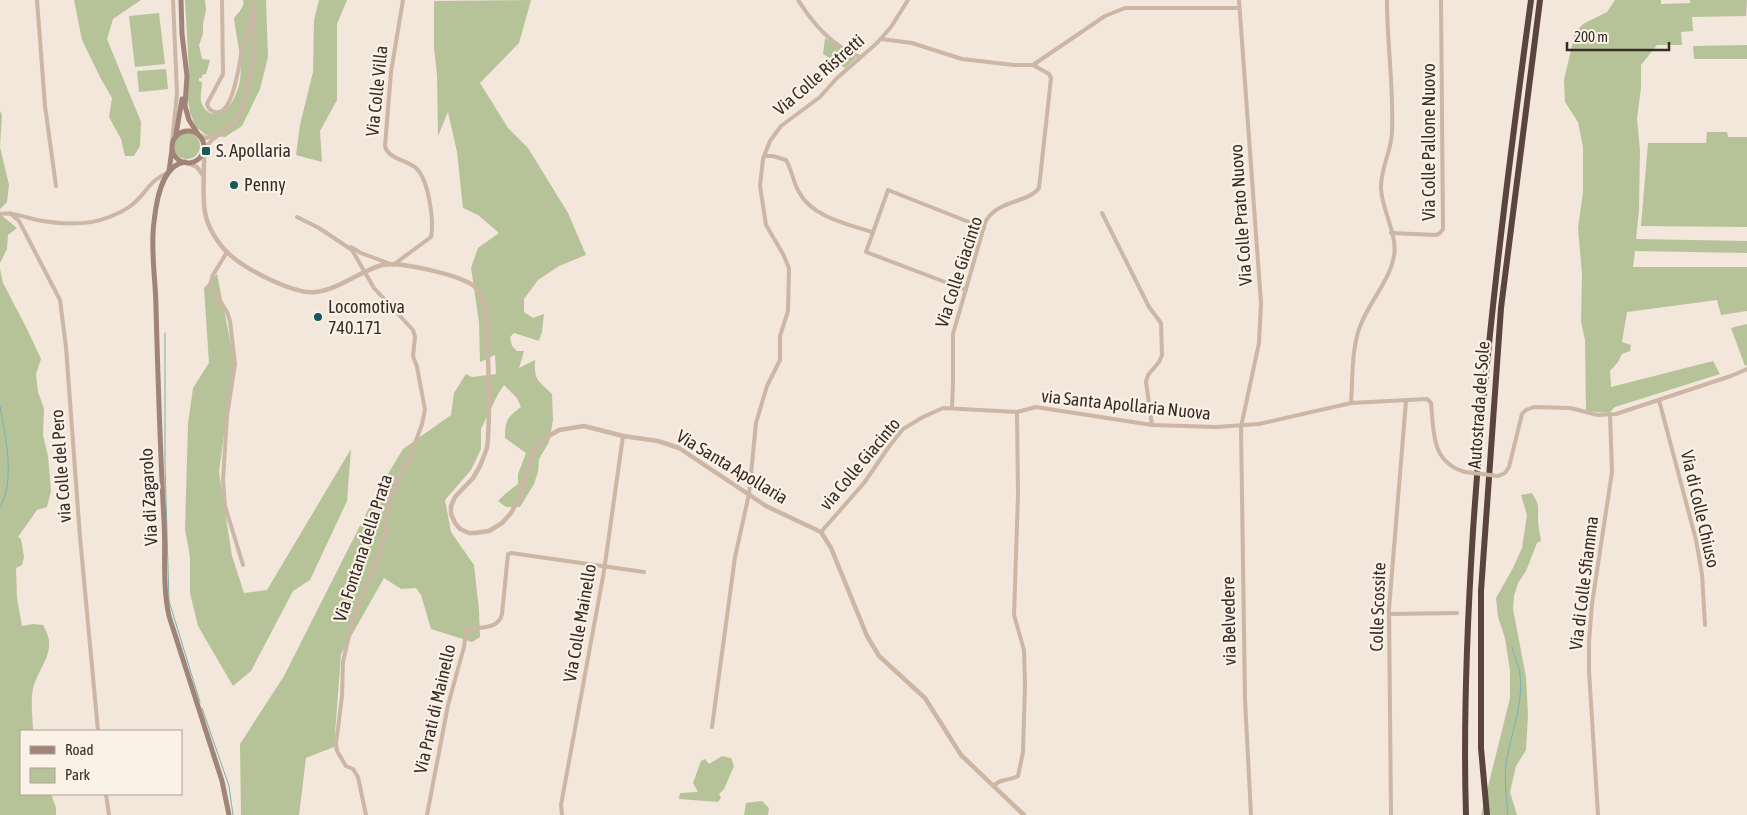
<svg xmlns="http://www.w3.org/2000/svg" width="1747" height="815" viewBox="0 0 1747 815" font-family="'Asap Condensed',sans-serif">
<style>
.green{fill:#b6c399}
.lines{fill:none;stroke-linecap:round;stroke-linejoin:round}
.stream{stroke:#78b1b1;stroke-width:1}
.minor{stroke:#ccb6a5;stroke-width:4}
.tertiary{stroke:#ccb6a5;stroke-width:4.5}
.secondary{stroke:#9f8477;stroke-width:5}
.motorway{stroke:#59453e;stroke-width:6}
.minor-bridge{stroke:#ccb6a5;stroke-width:4}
.poi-dot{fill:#1a595b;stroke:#faf1e7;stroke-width:2}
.labels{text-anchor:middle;stroke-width:4.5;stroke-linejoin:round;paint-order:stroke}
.street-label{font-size:18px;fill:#372c27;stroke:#faf1e7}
.poi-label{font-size:18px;fill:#372c27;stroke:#faf1e7;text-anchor:start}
</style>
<rect width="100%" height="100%" fill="#f3e6da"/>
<g class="green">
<path d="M74,0h67l-28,19 -6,20 34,83 -1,24 -6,10h-9l-4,-17 -12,-22 3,-19 -11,-19 -19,-39z"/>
<path d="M185,0h20l1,10 -3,14v10l-4,11 3,14 8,1 -4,14 -4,1v3h-3v3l3,1c0,6 -2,14 -1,19 1,5 5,10 9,12 17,7 28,-20 30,-33 3,-21 -4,-42 -6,-62 4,-5 11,-11 9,-18h23l2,57 -8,32 -18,37 -17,11 -19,-2 -10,-8 -6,-14 -2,-14 1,-28z"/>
<path d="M319,0h28l-10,24v76l-17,31 2,31 -26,-7 4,-30 13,-53 1,-52z"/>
<path d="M531,0l-12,43 -39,40 28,45 20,20 40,65 18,42 -27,11 -21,14 -14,19v13l9,6 11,-4 -2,18 -3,9 -25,-8 -4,4 2,9 5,5h7l-5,17 16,-8c-1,21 3,20 17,34l1,26 -4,22 -10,17 -1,13 -4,12 -14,23h-14l-8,-6 7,-7 13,-10v-10l8,-21 -21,-15c0,-17 2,-21 16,-31l-4,-9 -13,-13 -6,9 -17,35v20l-10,21 -26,30 6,32 23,33 5,45 1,27 -8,5 -41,-13 -10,-34 -5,-7 -15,1 -17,-11 -43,76 -7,93 -28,11 -7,57h-58l-1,-71 44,-68 93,-184 26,-43 48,-34 3,-22 12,-19 6,3 24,-3 -1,-19 -15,7 -1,-40 -8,-54 7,-20 21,-15 -21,-18 -15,-7 -6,-56 -9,-40 -10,24 -1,-61 -3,-27v-47z"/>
<path d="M1615,0h46v4l29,-1v-3h57l-1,16 -54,1 1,14 -12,1 1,13h-25l-16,20v23l-4,30 3,33 -1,58 -3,30 111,2v12l-112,-2 -2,16h114v44l-26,4 -4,-15 -90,12 -5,30 9,3 -1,6 -8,3 -4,8 -8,9 1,16 102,-26 7,13 -105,33 -6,6 -23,-2 -1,-71 -4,-18 1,-48 -4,-46 5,-36v-45l-5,-25 -13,-20 -1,-22 11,-47 8,-9 24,-12z"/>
<path d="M159,13l6,51 -30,3 -6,-51z"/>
<path d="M825,38l31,20 -11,10 -22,-14z"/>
<path d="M1747,45v14h-53l-1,-13z"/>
<path d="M166,69l2,20 -29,3 -2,-21z"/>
<path d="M0,111l2,4 -2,32 9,38 -2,17 -7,7z"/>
<path d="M1707,132h20l1,5h19v90l-106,-1 7,-83h58z"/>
<circle cx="187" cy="146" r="13"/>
<path d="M0,210l1,5 16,13 -9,7 -1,14 -7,14z"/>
<path d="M0,269l3,14 25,48 13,28 -5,15 2,18 6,17 -1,26 5,21 3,35 -4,16 -10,3 -19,27 3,2 3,18 -2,8 -6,3 1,30 5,28 11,-2 10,1c18,29 -9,43 -11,71 -1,11 1,24 1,35h-12v63h30l5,14v7h-56z"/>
<path d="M217,274l17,86 -15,112 13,84 12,37 23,-3 84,-141 -4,52 -37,79 -17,11 -42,80 -18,15 -35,-60 -8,-33v-36l-5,-28 3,-105 5,-36 16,-25 -5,-75z"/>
<path d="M1747,324v41l-2,1 -14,-38z"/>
<path d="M1532,493c8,13 6,13 6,27 0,6 2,14 3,21l-4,2 -11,28 -8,12 -4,13 -1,13 13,68 2,38 -2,35 -10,16 -6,26 7,23h-36l29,-117v-27l-5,-33 -7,-21 -2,-19 17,-30 9,-20 5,-33 -6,-20z"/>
<path d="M722,756l9,2 3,8 -10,23 -5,5 2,4 -3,4 -39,-3 1,-6 18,-1 -5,-9 8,-22 4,-2 4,5z"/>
<path d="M762,801l7,7 -1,7h-24l2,-12z"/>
</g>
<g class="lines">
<g class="stream">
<path d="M165,333v131l4,137 31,101"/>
<path d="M0,406c5,30 16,74 0,101"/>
<path d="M202,708l27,78 4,29"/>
<path d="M1508,815c-2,-20 -5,-42 0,-62 5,-25 17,-57 11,-84 -2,-7 -5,-14 -7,-22"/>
</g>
<g class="minor">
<path d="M37,0l8,106 11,80"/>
<path d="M222,0l1,74 -16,30c1,4 3,7 8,8 19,5 25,-55 28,-67 3,-11 7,-22 10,-34"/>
<path d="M798,0c16,25 34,46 62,57"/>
<path d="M1239,0l22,303 -2,40 -18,84 4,273 6,115"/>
<path d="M881,39l31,4 50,16 52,6h19l16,9 2,4 -12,110c-12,16 -44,12 -54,35l-32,111v50l-1,23"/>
<path d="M1033,65l72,-49 20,-8h114"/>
<path d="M198,134l8,4 7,-2"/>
<path d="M172,143l5,-50 -4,-93"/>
<path d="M204,149l7,-8 24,-19 7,-12 13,-62 -3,-48"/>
<path d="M764,156h9l13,4c6,10 7,22 13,32 13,25 48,32 73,40"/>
<path d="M10,213l9,8 41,79 6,47 14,190 18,194"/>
<path d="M1102,213l47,94 12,16 1,32 -3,7 -11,13 -2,7 6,43"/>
<path d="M0,214c13,-2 24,3 37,6 22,4 51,6 72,-3 8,-3 17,-7 24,-13 15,-12 15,-23 36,-32"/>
<path d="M297,217l22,11 33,22 22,38 39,42 2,7 -2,19 4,11 8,43 -3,14 -13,36 -9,15 -11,25 -4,34 -10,32 -22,52 -10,44 -1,34 -6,48 1,7 9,15 7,3 5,8 8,38"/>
<path d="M1391,233l45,2 4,-2 3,-4 -2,-229"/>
<path d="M351,247l10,6 32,12 38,-28c3,-16 -2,-57 -15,-69 -9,-8 -28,-9 -31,-22l6,-74 12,-72"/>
<path d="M227,252l-14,23 -3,10 17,27 3,9 5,43 -8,52 -4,64 2,26 18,59"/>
<path d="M966,290l-100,-38 22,-62 96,38"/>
<path d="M1659,400l37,140 6,34 3,51"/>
<path d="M1351,403c2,-26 0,-55 10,-79 9,-23 29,-44 33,-68 4,-20 -12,-46 -13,-67 -1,-19 10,-37 11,-56 2,-44 -5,-89 -5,-133"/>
<path d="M1498,476l7,-3 4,-6 13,-53 4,-4 8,-3 36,1 28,7 18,-1 115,-38 16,-7"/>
<path d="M821,532l43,-49 24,-35 15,-19 20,-12 20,-9 74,4 19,-5 116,18 64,2 43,-3 92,-21 76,-4 4,4c3,30 0,59 34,69"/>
<path d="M1390,614l67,-1"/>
<path d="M712,727l23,-170 14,-63 7,-71 11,-37 13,-26v-24l8,-25 1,-43 -6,-14 -17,-29 -6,-39 3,-27 7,-18 11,-15 39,-29 16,-18 41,-36 14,-16 17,-27"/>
<path d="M994,786c5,-8 17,-5 24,-10l5,-24 2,-67 -1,-35 -10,-35 4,-120 -1,-83"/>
<path d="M106,794l3,21"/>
<path d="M427,815l21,-110 16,-58 2,-17c12,-4 32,1 36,-16l6,-60 3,-1 133,19"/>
<path d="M562,815l-1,-10 43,-234 19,-135"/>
<path d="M1391,815l-2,-206 17,-208"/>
<path d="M1598,815l-9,-144v-29l3,-38 20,-132 -2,-57"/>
</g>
<g class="tertiary">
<path d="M204,149c1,20 -3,50 2,68 3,12 13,28 22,36 15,15 66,42 88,39 24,-3 44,-21 66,-27 19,-4 77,10 92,21 3,3 7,8 8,12 5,13 5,28 5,42 2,33 3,65 1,98l-1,10 -7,18 -7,12 -18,19 -4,9v8l4,9 5,6 9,4h6l14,-2 13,-8 9,-10 8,-15 14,-45 9,-13 17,-10 25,-4 39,10 35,5 21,7 87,58 55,26 10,16 36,88 12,20 46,42 36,57 63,60"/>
<path d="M185,162l12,5 6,8"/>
</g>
<g class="secondary">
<path d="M181,0l1,34 5,42 -2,30 4,14 9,14"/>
<circle cx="188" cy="147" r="16"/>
<path d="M176,134l6,-35"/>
<path d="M185,162c-24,3 -29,41 -31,60 -4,29 2,58 2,87 2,71 4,141 8,212 2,31 -2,64 5,95l53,165 7,34"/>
<path d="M169,171l3,-21"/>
</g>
<g class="motorway">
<path d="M1466,815c-3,-94 1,-189 7,-284 12,-178 34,-354 58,-531"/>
<path d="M1487,815l-6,-67v-157l20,-283 39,-308"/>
</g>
<path class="minor-bridge" d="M1465,472l33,4"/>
</g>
<g class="poi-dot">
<rect x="201" y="146" width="10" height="10" rx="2.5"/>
<circle cx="234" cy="185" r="5"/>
<circle cx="318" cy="317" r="5"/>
</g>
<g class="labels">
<g class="street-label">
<text transform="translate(819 75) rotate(-41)" y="6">Via Colle Ristretti</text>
<text transform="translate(377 91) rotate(-84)" y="6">Via Colle Villa</text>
<text transform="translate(1429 142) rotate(-90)" y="6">Via Colle Pallone Nuovo</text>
<text transform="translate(1241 215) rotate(-94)" y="6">Via Colle Prato Nuovo</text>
<text transform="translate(959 272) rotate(-72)" y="6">Via Colle Giacinto</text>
<text transform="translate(1126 405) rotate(6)" y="6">via Santa Apollaria Nuova</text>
<text transform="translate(1479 405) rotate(-86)" y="6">Autostrada del Sole</text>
<text transform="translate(860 464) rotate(-50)" y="6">via Colle Giacinto</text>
<text transform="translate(61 466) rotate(-94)" y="6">via Colle del Pero</text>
<text transform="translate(732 467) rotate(31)" y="6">Via Santa Apollaria</text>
<text transform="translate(149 497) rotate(-93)" y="6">Via di Zagarolo</text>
<text transform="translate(1700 509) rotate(77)" y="6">Via di Colle Chiuso</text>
<text transform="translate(363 548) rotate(-72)" y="6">Via Fontana della Prata</text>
<text transform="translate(1584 583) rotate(-83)" y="6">Via di Colle Sfiamma</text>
<text transform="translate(1378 607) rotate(-88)" y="6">Colle Scossite</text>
<text transform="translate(1229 621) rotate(-91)" y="6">via Belvedere</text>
<text transform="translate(580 623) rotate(-80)" y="6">Via Colle Mainello</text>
<text transform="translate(435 709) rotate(-77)" y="6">Via Prati di Mainello</text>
</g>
<g class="poi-label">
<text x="216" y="157">S. Apollaria</text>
<text x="244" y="191">Penny</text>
<text x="328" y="313">Locomotiva<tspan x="328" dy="21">740.171</tspan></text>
</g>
</g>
<rect x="20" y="730" width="162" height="65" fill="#faf1e7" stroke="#aca29a"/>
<rect x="30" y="746" width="25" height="8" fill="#9f8477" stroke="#aca29a"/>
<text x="65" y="755" font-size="15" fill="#372c27">Road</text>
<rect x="30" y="768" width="25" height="15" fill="#b6c399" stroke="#aca29a"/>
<text x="65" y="780" font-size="15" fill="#372c27">Park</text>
<path d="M1567 42v8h102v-8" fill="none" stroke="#372c27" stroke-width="2.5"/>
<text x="1574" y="42" font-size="15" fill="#372c27" stroke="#faf1e7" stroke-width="4" paint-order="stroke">200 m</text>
</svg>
